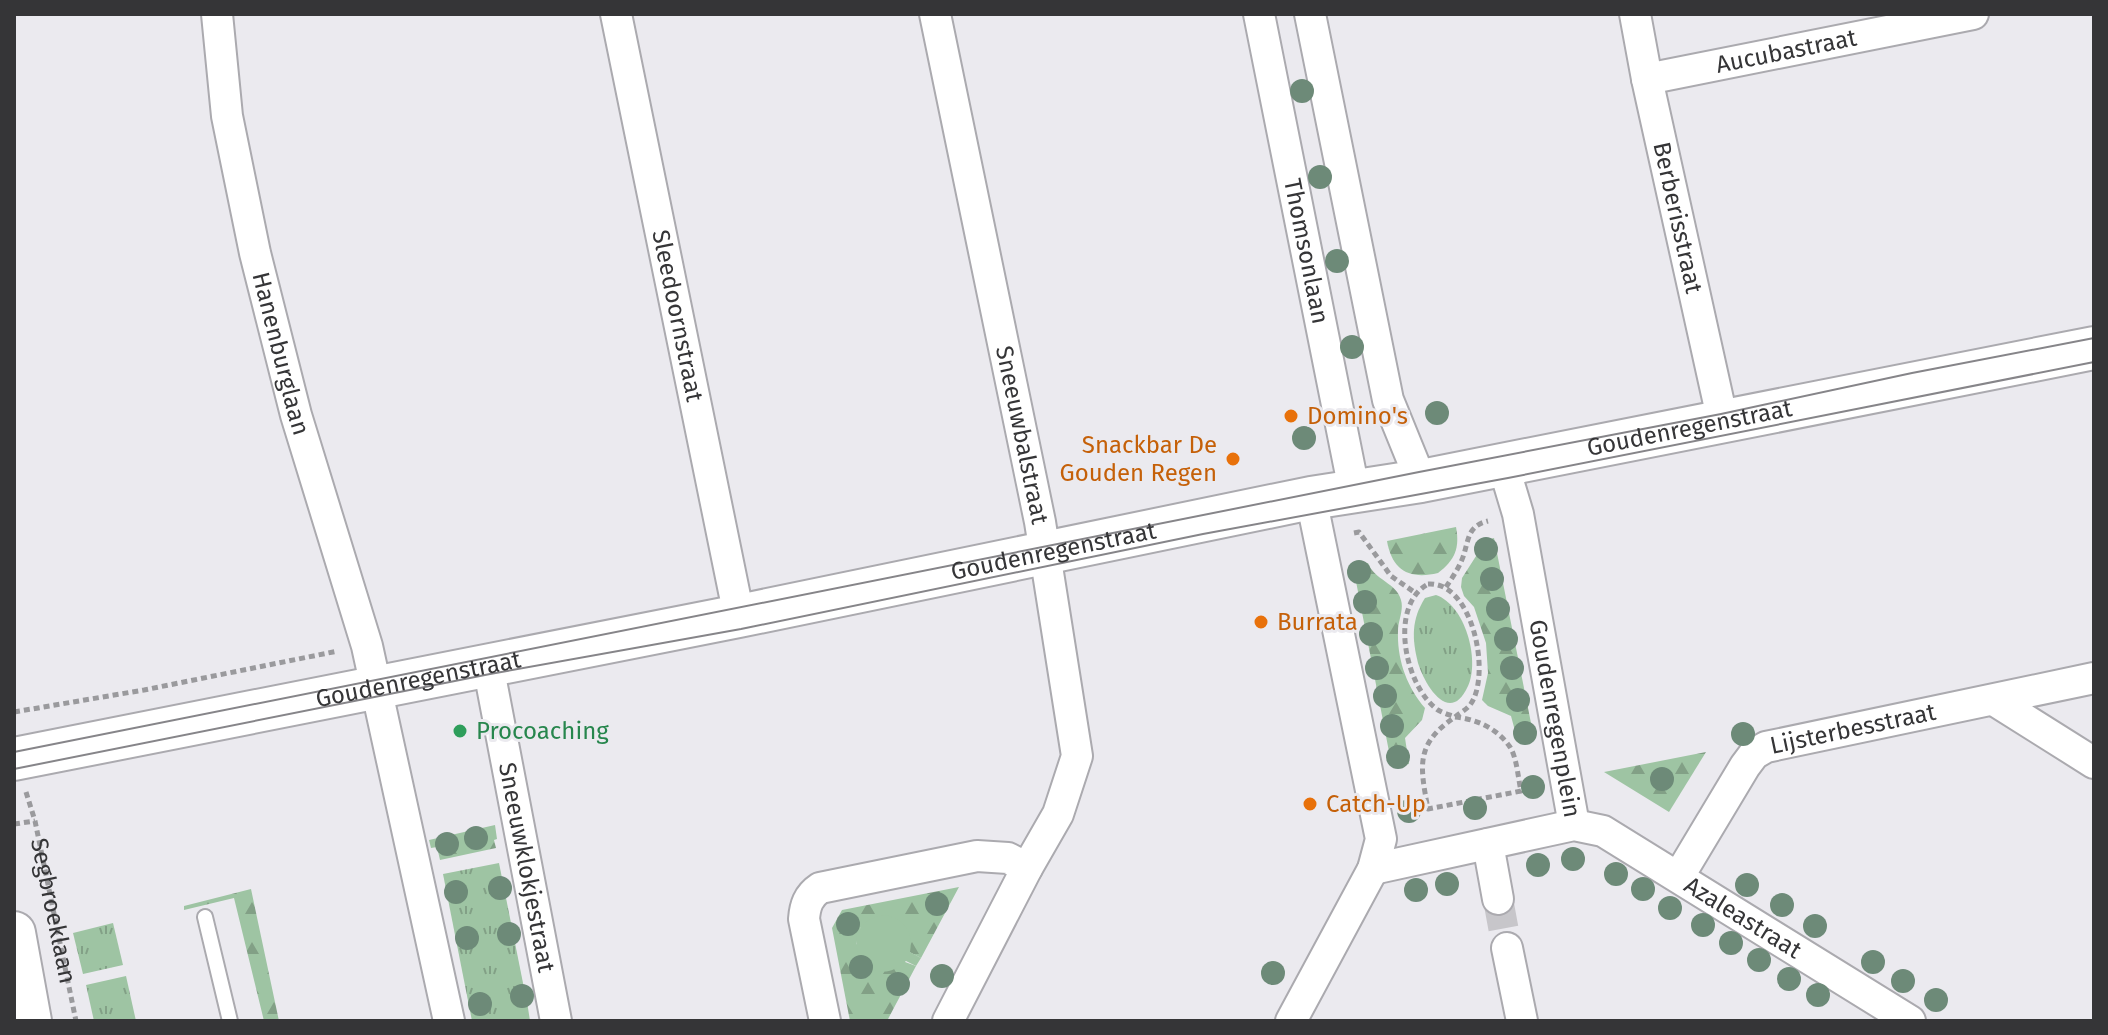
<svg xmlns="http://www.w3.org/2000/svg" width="2108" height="1035" viewBox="0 0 2108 1035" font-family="'Fira Sans',sans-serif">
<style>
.grass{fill:url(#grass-tufts)}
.forest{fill:url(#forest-firs)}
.garden{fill:#9ec4a3}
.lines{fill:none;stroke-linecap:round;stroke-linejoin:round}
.street-tunnel{stroke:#c7c6ca;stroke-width:30;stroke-dasharray:30 15;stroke-linecap:butt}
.lane-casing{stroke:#abaaaf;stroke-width:18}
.street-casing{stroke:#abaaaf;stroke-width:34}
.secondary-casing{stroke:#abaaaf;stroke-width:46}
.path{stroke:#9a9a9d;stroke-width:5;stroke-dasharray:6 4;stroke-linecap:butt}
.lane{stroke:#fff;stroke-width:14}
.street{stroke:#fff;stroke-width:30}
.secondary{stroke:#fff;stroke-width:42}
.tram{stroke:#868589;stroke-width:2}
.tree{fill:#6d8a78}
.food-dot{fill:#e8710a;stroke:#ebeaef;stroke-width:3}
.leisure-dot{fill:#2e9e5b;stroke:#ebeaef;stroke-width:3}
.labels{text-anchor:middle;stroke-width:6;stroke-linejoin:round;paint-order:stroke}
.street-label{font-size:24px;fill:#353537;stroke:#ebeaef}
.food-label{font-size:24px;fill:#c56008;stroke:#ebeaef;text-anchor:start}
.leisure-label{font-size:24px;fill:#27864d;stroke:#ebeaef;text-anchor:start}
</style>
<defs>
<pattern id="grass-tufts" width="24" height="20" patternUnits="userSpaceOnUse" patternTransform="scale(2)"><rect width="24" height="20" fill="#9ec4a3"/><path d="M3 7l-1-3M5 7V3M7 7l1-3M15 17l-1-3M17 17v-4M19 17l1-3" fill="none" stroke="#82a086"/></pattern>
<pattern id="forest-firs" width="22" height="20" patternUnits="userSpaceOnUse" patternTransform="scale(2)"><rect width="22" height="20" fill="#9ec4a3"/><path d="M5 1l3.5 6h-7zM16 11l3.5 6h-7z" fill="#82a086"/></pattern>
</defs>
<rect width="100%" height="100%" fill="#ebeaef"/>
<g class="grass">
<path d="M1436,595c29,10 44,64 32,91 -18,40 -43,0 -50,-23 -6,-24 -7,-43 7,-65z"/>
<path d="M499,863l29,145 2,13h-58l-29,-147z"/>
<path d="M113,923l10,42 -40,9 -10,-41z"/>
<path d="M126,976l10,45h-42l-8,-36z"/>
</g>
<g class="forest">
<path d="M1456,527c4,21 -1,33 -18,46 -29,7 -46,-3 -51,-32z"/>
<path d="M1494,538l40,200 -16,4 -7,-26 -23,-10 -6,-6 6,-27 -2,-30 -12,-36 -10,-11 -3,-9 1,-9 16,-25 1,-11z"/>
<path d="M1368,563c6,17 29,20 33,37 3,10 -3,21 -3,31 -1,29 9,56 27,77l-3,12 -17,18 4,26 -17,3 -39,-201z"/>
<path d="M1706,752l-37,60 -65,-40z"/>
<path d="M495,825l2,14 -3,1 2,8 -56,12 -3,-13 -6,1 -2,-8z"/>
<path d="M959,887l-38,71 -60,-31 -5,17 60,22 -29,55h-37l-18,-93 10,-18z"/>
<path d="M251,889l28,132h-15l-30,-123 -50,12v-4z"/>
</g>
<path class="garden" d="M885,915c19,4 29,17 25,37l11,6 -5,8 -10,-5c-39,38 -78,-38 -21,-46z"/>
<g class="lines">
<path class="street-tunnel" d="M1498,899l9,49"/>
<g class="lane-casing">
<path id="lane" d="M205,917l25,104"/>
</g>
<g class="street-casing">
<g id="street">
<path id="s2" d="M217,14l10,102 28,137 41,162 71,231 82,375"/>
<path id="s3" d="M616,14l123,602"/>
<path id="s4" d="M935,14l105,508 37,234 -19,58 -31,54 -79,153"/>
<path id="s5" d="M1259,14l95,476"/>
<path d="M1310,14l78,386 33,81"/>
<path id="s6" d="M1635,14l12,65 76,343"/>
<path id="s7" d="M1647,79l326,-65"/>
<path id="s8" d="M1503,464l15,50 56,311"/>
<path id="s9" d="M488,665l68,356"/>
<path d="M1994,700l100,63"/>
<path d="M1488,844l10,55"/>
<path id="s10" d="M1373,869l201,-44 29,6 307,190"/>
<path id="s11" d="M1679,876l66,-110 9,-12 12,-7 328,-69"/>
<path d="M1507,948l15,73"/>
<path d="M825,1021l-21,-102c1,-13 4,-23 16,-31l157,-32 31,2 19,10"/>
<path d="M1291,1021l82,-152 8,-30 -70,-341"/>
</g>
</g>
<g class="secondary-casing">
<g id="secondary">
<path id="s12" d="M14,759l725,-143 572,-118 110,-17 673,-133"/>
<path d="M14,933l16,88"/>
</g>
</g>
<g class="path">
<path d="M1354,533l5,-1 32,44 26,18"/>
<path d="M1428,584c45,-3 64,92 42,121 -3,4 -10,8 -15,12 -5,-2 -12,-4 -17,-7 -33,-23 -50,-104 -10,-126z"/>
<path d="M1446,587c6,-9 13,-19 17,-30 6,-17 4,-31 25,-36"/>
<path d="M14,712l130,-22 194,-39"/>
<path d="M1455,717c21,2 42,11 55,30 7,11 8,31 11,44l-93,18c-8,-43 -13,-65 27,-92z"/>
<path id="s1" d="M26,792l9,29 41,200"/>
<path d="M14,824l21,-3"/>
</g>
<use href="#lane" class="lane"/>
<use href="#street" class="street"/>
<use href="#secondary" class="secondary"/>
<g class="tram">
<path d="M14,752l1405,-280 302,-58 191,-41 182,-35"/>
<path d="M14,769l476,-95 251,-45 462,-95 305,-56 586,-116"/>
</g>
</g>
<g class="tree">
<circle cx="1302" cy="91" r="12"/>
<circle cx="1320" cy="177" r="12"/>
<circle cx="1337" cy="261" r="12"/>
<circle cx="1352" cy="347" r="12"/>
<circle cx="1437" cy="413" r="12"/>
<circle cx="1304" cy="438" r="12"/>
<circle cx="1486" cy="549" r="12"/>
<circle cx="1359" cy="572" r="12"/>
<circle cx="1492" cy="579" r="12"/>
<circle cx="1365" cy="602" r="12"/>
<circle cx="1498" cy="609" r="12"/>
<circle cx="1371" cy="634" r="12"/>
<circle cx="1506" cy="639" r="12"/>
<circle cx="1377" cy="668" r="12"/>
<circle cx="1512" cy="668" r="12"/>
<circle cx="1385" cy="696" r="12"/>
<circle cx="1518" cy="700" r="12"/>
<circle cx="1392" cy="726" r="12"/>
<circle cx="1525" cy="733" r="12"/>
<circle cx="1743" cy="734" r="12"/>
<circle cx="1398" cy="757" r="12"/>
<circle cx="1662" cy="779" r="12"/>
<circle cx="1533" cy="787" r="12"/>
<circle cx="1475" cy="808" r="12"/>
<circle cx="1409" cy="811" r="12"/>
<circle cx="476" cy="838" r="12"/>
<circle cx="447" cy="844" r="12"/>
<circle cx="1573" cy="859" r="12"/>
<circle cx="1538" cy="865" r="12"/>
<circle cx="1616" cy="874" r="12"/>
<circle cx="1447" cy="884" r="12"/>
<circle cx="1747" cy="885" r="12"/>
<circle cx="500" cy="888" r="12"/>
<circle cx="1643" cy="889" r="12"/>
<circle cx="1416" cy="890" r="12"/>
<circle cx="456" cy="892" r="12"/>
<circle cx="937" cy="904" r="12"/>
<circle cx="1782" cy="905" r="12"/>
<circle cx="1670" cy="908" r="12"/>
<circle cx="848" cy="924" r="12"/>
<circle cx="1703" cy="925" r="12"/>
<circle cx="1815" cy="926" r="12"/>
<circle cx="509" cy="934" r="12"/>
<circle cx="467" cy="938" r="12"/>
<circle cx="1731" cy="943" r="12"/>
<circle cx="1759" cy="960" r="12"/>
<circle cx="1873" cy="962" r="12"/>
<circle cx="861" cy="967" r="12"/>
<circle cx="1273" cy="973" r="12"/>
<circle cx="942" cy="976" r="12"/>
<circle cx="1789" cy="979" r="12"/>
<circle cx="1903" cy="981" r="12"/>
<circle cx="898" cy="984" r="12"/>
<circle cx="1818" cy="995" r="12"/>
<circle cx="522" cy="996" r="12"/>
<circle cx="1936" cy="1000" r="12"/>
<circle cx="480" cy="1004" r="12"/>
</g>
<g class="food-dot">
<circle cx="1291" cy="416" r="8"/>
<circle cx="1233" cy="459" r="8"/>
<circle cx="1261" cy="622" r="8"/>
<circle cx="1310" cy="804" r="8"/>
</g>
<circle class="leisure-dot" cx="460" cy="731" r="8"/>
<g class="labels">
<g class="street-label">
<text dy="8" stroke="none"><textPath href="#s7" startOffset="142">Aucubastraat</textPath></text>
<text dy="8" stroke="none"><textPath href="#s6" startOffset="208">Berberisstraat</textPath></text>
<text dy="8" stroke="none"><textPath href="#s5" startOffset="242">Thomsonlaan</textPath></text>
<text dy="8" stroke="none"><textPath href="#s3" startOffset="308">Sleedoornstraat</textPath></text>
<text dy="8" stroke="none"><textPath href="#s2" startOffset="346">Hanenburglaan</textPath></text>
<text dy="8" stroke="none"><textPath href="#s12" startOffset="1708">Goudenregenstraat</textPath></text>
<text dy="8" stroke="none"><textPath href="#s4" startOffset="430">Sneeuwbalstraat</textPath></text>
<text dy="8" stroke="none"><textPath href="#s12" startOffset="1060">Goudenregenstraat</textPath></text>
<text dy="8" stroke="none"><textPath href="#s12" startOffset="412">Goudenregenstraat</textPath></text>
<text dy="8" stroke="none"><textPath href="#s8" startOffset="260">Goudenregenplein</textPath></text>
<text dy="8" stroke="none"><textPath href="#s11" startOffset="246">Lijsterbesstraat</textPath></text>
<text dy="8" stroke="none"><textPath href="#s9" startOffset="206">Sneeuwklokjestraat</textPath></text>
<text dy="8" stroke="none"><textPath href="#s1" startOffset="122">Segbroeklaan</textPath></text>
<text dy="8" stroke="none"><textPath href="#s10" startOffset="400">Azaleastraat</textPath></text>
</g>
<g class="food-label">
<text x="1307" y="424">Domino's</text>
<text x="1217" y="453" text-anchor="end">Snackbar De<tspan x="1217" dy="28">Gouden Regen</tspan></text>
<text x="1277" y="630">Burrata</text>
<text x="1326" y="812">Catch-Up</text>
</g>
<g class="leisure-label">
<text x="476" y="739">Procoaching</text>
</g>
</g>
<rect width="2108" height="1035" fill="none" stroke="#353537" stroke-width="32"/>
</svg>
